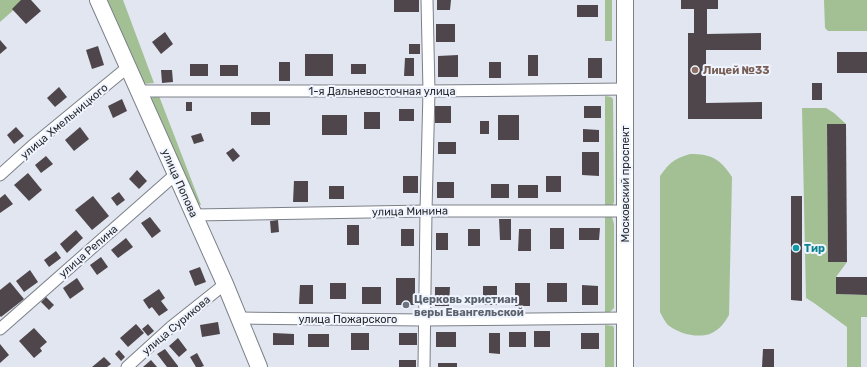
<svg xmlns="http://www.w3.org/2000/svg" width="867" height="367" viewBox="0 0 867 367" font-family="Rubik,sans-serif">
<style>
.green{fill:#a2c094}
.building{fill:#4e464b}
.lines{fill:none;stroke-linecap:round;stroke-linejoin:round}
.street-casing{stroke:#7c8089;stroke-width:13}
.secondary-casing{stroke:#7c8089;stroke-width:18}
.street{stroke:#fff;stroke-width:11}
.secondary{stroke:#fff;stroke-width:16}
.education-dot{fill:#8d6e63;stroke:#eff4fe;stroke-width:1.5}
.culture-dot{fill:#0f9aa8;stroke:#eff4fe;stroke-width:1.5}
.worship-dot{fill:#6b7280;stroke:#eff4fe;stroke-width:1.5}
.labels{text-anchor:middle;stroke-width:4;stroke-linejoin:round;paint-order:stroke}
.education-label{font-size:11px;font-weight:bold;fill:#785e54;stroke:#eff4fe;text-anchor:start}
.street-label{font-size:11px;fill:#282a2d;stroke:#eff4fe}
.culture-label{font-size:11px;font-weight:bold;fill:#0d838f;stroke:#eff4fe;text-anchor:start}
.worship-label{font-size:11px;font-weight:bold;fill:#5b616d;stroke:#eff4fe;text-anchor:start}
</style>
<rect width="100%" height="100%" fill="#e1e6f0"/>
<g class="green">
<path d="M0,0h25l-25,22z"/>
<path d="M107,0h16l31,83 -11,1 -4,-4z"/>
<rect x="605" y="0" width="7" height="41"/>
<path d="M824,0h43v31h-39l-3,-3z"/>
<path d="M159,96l42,109 -5,-1 -45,-105 2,-2z"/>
<path d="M605,96l6,1 2,2 1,103c-2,5 -4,5 -9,5z"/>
<path d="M802,108h24l8,5 12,11h-19l1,138h19l-11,15v17l31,1v22h-6v50h-14v-40l-33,-24 -8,-5z"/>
<path d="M690,154c22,0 30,5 42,23l-3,138c-4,7 -9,14 -17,18 -13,6 -33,1 -44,-8 -3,-3 -6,-9 -8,-13v-136c10,-14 14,-17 30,-22z"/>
<path d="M609,215l3,2 2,7v84l-4,4h-5v-96z"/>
<path d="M605,325l8,1 1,2v39h-9z"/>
</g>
<g class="building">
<path d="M21,0h10l10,11 -15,13 -14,-15z"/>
<rect x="394" y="0" width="25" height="12"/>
<path d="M437,0h14l-1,10h-13z"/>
<path d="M681,0h37v9h-11v25l54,-1v17h-55v53l56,-1v17h-74v-86h6v-24h-13z"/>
<rect x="577" y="5" width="21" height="12"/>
<rect x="436" y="24" width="19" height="18"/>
<path d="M165,32l8,12 -12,10 -9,-12z"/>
<path d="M0,40l7,8 -7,6z"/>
<rect x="409" y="44" width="11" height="10"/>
<path d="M98,46l6,19 -12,4 -6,-19z"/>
<rect x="837" y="52" width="30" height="21"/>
<rect x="305" y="54" width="28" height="22"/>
<path d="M458,55v22h-20v-21z"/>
<rect x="528" y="55" width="10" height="21"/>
<path d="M405,58h9v18h-10z"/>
<rect x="588" y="58" width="14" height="20"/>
<rect x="279" y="62" width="11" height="19"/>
<rect x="489" y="62" width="12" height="16"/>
<rect x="190" y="64" width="18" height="12"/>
<rect x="351" y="64" width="15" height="10"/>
<rect x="220" y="65" width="18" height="11"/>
<path d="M161,70h11l1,12 -11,1z"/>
<rect x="812" y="83" width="10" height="17"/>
<path d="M59,87l8,10 -12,10 -8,-9z"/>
<path d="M122,99l5,12 -14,7 -5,-12z"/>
<rect x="186" y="102" width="6" height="9"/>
<rect x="435" y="106" width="16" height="17"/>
<rect x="584" y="106" width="17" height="12"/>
<rect x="399" y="109" width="15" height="12"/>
<rect x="251" y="112" width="19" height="13"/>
<rect x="364" y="112" width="16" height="17"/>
<rect x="322" y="115" width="25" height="20"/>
<rect x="498" y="115" width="21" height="25"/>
<rect x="480" y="121" width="9" height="13"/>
<path d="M827,124h19l1,138h-19z"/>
<path d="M16,127l8,9 -10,8 -7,-9z"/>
<path d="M80,127l9,12 -15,12 -9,-11z"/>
<path d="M583,129l16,1v12h-16z"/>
<path d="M201,133l3,8 -10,3 -3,-8z"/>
<rect x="438" y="142" width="18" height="12"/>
<path d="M233,148l7,8 -7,6 -7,-9z"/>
<path d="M582,152h17v24l-17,-1z"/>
<path d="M46,156l7,8 -12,9 -6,-8z"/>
<path d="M137,170l10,11 -8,8 -10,-10z"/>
<path d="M28,173l14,17 -13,11 -15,-16z"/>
<rect x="403" y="176" width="15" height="17"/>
<rect x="546" y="176" width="15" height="16"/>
<path d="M294,181h14v21h-15z"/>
<rect x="437" y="182" width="17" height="16"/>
<rect x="491" y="184" width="18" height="14"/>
<rect x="518" y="185" width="20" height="13"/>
<rect x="329" y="186" width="15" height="13"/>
<path d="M119,192l6,8 -8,6 -6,-8z"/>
<path d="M5,194l8,10 -13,9v-15z"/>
<path d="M93,196l16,20 -17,14 -17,-20z"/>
<path d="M791,196h11v105l-11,-1z"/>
<path d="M150,217l11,14 -9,7 -11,-15z"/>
<path d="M499,219h12v21h-11z"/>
<path d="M278,220l1,12 -8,1 -1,-12z"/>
<rect x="347" y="225" width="12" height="20"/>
<rect x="550" y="228" width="14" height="21"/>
<path d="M579,228h21l-1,12h-20z"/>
<rect x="401" y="229" width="13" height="17"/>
<rect x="468" y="229" width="12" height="17"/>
<path d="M519,229h12v22h-13z"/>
<path d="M76,230l7,8 -16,15 -7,-9z"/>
<rect x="436" y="233" width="12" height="17"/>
<path d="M126,238l7,9 -15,11 -7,-8z"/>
<path d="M56,251l5,7 -12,9 -5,-7z"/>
<path d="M101,257l7,10 -11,8 -7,-10z"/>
<path d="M200,267l6,15 -11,4 -6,-15z"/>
<path d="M30,270l8,12 -14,10 -8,-11z"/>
<path d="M836,277h31v18l-31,-1z"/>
<path d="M77,278l7,11 -14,10 -7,-11z"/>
<rect x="396" y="278" width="19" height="27"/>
<path d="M10,282l14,17 -23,18 -1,-1v-26z"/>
<rect x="330" y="283" width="16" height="16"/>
<rect x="515" y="283" width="15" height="23"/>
<rect x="547" y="283" width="20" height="19"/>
<path d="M300,285h13v19h-14z"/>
<path d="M582,285l16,1v19h-16z"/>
<rect x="483" y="286" width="14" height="19"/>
<rect x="362" y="287" width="19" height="17"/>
<path d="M435,287h15l-1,19h-14z"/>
<path d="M159,289l6,9 -4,3 7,9 -9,6 -7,-9 -3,2 -6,-9z"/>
<path d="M46,297l8,8 -5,5 -8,-8z"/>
<path d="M218,322l2,12 -18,3 -2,-12z"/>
<path d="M136,324l8,9 -16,14 -8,-9z"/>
<path d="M148,324l6,7 -6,5 -6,-7z"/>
<path d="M34,328l13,14 -7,6 2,3 -8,7 -15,-17z"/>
<rect x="534" y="331" width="16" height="16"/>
<rect x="436" y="332" width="20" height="15"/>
<rect x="509" y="332" width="17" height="15"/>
<path d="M273,333l21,1v11h-21z"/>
<rect x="351" y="333" width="18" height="17"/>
<rect x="399" y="333" width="18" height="12"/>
<path d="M489,333h11v21l-11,-1z"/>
<rect x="581" y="333" width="18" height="16"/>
<rect x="308" y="334" width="21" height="13"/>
<path d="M178,338l9,12 -8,7 -10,-11z"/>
<path d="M0,344l9,11 -9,8z"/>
<path d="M165,349l13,17v1h-11l-10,-13z"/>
<path d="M763,349h11v18h-12z"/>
<path d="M119,350l6,7 -4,4 -6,-7z"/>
<path d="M197,353l7,13 -3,1h-5l-6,-10z"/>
<path d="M104,357l7,7 -4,3h-15z"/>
<path d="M151,360l6,7h-14z"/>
<rect x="399" y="360" width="17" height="7"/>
<rect x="438" y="363" width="19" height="4"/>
</g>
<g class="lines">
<g class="street-casing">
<g id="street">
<path d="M139,91h290l196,-2"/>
<path d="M0,175l32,-29 96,-79"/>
<path d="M194,215l232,-4h199"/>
<path d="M239,318l185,2 201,-2"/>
<path d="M0,329l176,-155"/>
<path d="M127,367l44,-40 54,-43"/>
<path d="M424,367l2,-156 3,-120 -2,-91"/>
</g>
</g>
<g class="secondary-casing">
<g id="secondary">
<path d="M98,0l127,284 34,83"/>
<path d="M625,367v-367"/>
</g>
</g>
<use href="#street" class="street"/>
<use href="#secondary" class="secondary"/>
</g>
<circle class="education-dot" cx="695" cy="70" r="4"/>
<circle class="culture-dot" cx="796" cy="248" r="4"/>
<circle class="worship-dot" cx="406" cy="305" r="4"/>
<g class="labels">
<g class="education-label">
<text x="703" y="74">Лицей №33</text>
</g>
<g class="street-label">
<text x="382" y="95">1-я Дальневосточная улица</text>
<text transform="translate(64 121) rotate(-40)" y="4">улица Хмельницкого</text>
<text transform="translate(180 183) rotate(66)" y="4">улица Попова</text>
<text transform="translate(625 184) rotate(-90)" y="4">Московский проспект</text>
<text transform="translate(410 211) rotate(-1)" y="4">улица Минина</text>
<text transform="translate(88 251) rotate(-41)" y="4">улица Репина</text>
<text x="348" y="323">улица Пожарского</text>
<text transform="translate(176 325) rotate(-40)" y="4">улица Сурикова</text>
</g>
<g class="culture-label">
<text x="804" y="252">Тир</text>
</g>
<g class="worship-label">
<text x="414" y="303">Церковь христиан<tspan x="414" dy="13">веры Евангельской</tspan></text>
</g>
</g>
</svg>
